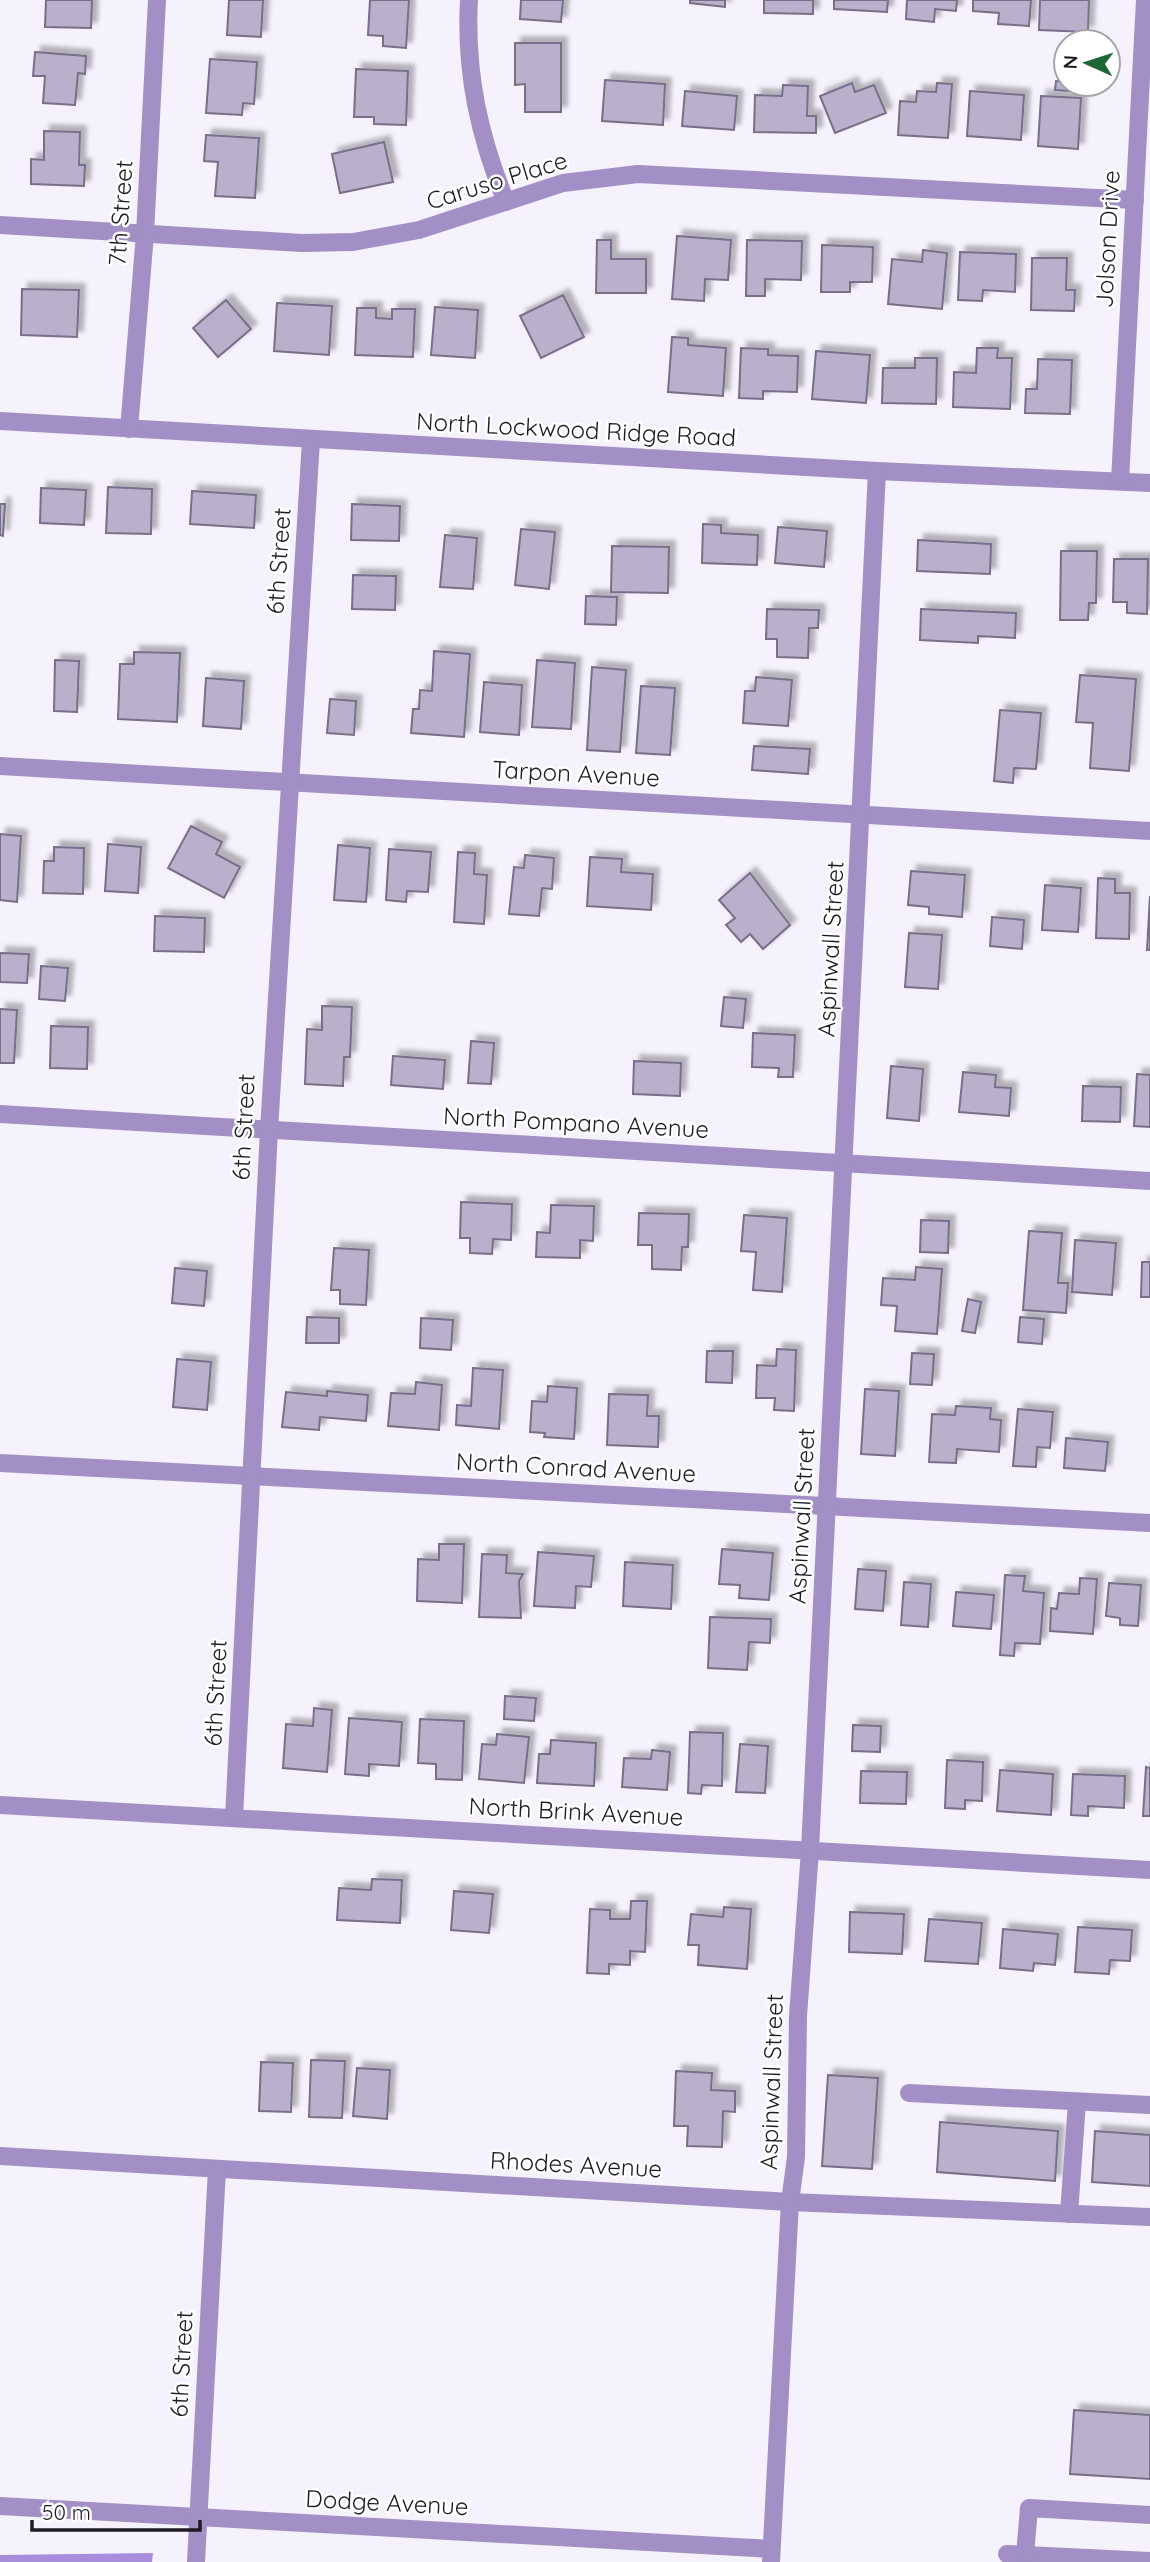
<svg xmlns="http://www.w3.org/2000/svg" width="1150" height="2562" viewBox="0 0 1150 2562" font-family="Quicksand,sans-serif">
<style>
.water{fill:#a98ddd}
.building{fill:#b9b1cc;stroke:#776f88;stroke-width:2;filter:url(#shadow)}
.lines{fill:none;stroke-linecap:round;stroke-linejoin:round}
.minor{stroke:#a18fc5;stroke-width:18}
.labels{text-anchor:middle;stroke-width:5;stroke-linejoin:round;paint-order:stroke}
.street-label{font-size:24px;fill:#1e1b25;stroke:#fff}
</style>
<defs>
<filter id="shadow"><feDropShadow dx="6" dy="-6" stdDeviation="2" flood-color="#0004"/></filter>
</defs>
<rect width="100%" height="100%" fill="#f5f2fe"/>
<path class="water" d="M153,2553l-1,9h-152v-7z"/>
<g class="building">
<path d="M46,0h46l-1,28 -46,-1z"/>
<path d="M229,0h34l-2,37 -34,-2z"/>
<path d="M370,0h39l-3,48 -23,-2v-10l-15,-1z"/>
<path d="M521,0h42l-2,22 -41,-3z"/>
<path d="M690,0h35v7l-35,-4z"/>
<path d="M764,0h49v14l-49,-1z"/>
<path d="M834,0h54l-1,12 -53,-3z"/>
<path d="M907,0h50l-1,11 -21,-2 -1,13 -28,-3z"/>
<path d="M973,0h58l-2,26 -31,-2 1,-11 -26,-2z"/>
<path d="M1040,0h49l-1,32 -49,-2z"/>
<path d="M515,43h46v69h-36v-28l-10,1z"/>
<path d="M35,52l51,4 -1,18 -7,-1 -3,32 -32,-2 2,-27h-12z"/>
<path d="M210,59l47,3 -3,42 -11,-1 -1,12 -36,-2z"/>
<path d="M356,69l52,2 -2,54 -32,-1v-7h-20z"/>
<path d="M605,80l60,4 -2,41 -61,-4z"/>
<path d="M1056,81l30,3 -1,8 -30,-2z"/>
<path d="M852,83l3,9 19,-7 12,28 -51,20 -15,-37z"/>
<path d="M937,83l15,1 -4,54 -50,-3 2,-34 16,1 1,-11 19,1z"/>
<path d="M783,85l25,1 -1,30h9v17l-62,-1 1,-37 27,1z"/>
<path d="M685,91l52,5 -3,34 -52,-4z"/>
<path d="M970,91l54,4 -3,45 -54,-4z"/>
<path d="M1041,96l40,2 -3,51 -40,-3z"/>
<path d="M44,131l36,1 -1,33h6l-1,21 -53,-2v-25l13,1z"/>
<path d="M206,135l53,3 -4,60 -40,-2 3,-34 -14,-1z"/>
<path d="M384,142l9,40 -53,11 -8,-39z"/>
<path d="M677,236l54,4 -3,40 -23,-1 -1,22 -32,-2z"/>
<path d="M597,240h14v19h35v34h-50z"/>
<path d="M747,240l55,1 -1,39 -36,-1v17h-19z"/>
<path d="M822,245l51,2 -1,35h-22v10h-29z"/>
<path d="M923,250l24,3 -5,56 -54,-5 4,-45 30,3z"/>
<path d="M960,252l56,2 -1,38 -32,-2 -1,11 -24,-1z"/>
<path d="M1032,258h35l-1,32h9l-1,21 -43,-1z"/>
<path d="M22,289l57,1 -2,47 -56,-2z"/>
<path d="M563,295l21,42 -43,21 -21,-42z"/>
<path d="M226,300l25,29 -33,28 -25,-29z"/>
<path d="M277,303l55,3 -3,49 -55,-4z"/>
<path d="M435,307l43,3 -3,48 -44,-3z"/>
<path d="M357,308h19v10l16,1v-10h23l-2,48 -58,-2z"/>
<path d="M672,337l16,1v7l38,3 -3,48 -55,-4z"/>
<path d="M741,348l27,1v6l30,1 -1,36 -34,-1v8l-24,-1z"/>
<path d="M977,348h21l-1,10h15l-2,51 -57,-2 1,-35 22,1z"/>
<path d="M816,351l54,4 -4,48 -54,-4z"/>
<path d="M915,358h22l-1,46 -54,-1 1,-35h32z"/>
<path d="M1038,359l34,1 -2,54 -45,-1 1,-24h11z"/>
<path d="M108,487l44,2 -1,45 -45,-1z"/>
<path d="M41,488l45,2 -2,35 -44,-2z"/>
<path d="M192,491l64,4 -2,33 -64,-4z"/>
<path d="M0,504h5l-2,32 -3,-1z"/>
<path d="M352,504l48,2 -1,35 -48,-1z"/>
<path d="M703,524l18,1v8l37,2 -1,30 -55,-2z"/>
<path d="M778,527l49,4 -3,36 -49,-4z"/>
<path d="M521,529l34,3 -6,57 -34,-4z"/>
<path d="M445,535l32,3 -4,51 -33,-2z"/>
<path d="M918,540l73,4 -1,30 -73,-3z"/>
<path d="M612,546l57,1 -1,46 -57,-1z"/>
<path d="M1061,551h36l-1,52h-7l-1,17h-28z"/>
<path d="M1114,559h34l-1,55 -20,-1v-11h-14z"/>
<path d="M353,575l43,1 -1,34 -43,-1z"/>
<path d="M586,596l31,1 -1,28 -31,-1z"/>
<path d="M767,609l52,1 -1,18h-9l-1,30 -31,-1v-18h-11z"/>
<path d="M921,609l95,4 -1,25 -37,-2v7l-58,-3z"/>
<path d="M434,651l36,3 -6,83 -53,-4 2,-24h6l1,-19 12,1z"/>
<path d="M134,652l46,1 -3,69 -59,-3 2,-55h14z"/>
<path d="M55,660l24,1 -2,51 -23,-1z"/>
<path d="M537,660l38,3 -4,66 -39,-2z"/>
<path d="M592,667l34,3 -6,82 -33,-2z"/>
<path d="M1080,675l56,4 -7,92 -39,-3 3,-45 -17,-1z"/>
<path d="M756,677l36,3 -4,46 -45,-3 2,-32h10z"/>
<path d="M206,678l38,3 -3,48 -38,-3z"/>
<path d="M484,682l38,3 -3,50 -39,-3z"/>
<path d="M641,686l34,2 -5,67 -34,-2z"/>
<path d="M330,699l26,2 -2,34 -27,-2z"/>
<path d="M1000,710l41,3 -5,56 -22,-1 -1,15 -19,-2z"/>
<path d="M754,746l56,3 -2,25 -56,-4z"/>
<path d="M191,826l31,16 -6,12 24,13 -16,31 -56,-30z"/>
<path d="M0,834l21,2 -4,66 -17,-2z"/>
<path d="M108,844l33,3 -3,46 -33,-2z"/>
<path d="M338,845l32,3 -4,54 -32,-2z"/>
<path d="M54,847l30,1 -1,46 -40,-1 1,-32h10z"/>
<path d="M389,849l42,3 -3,40 -21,-1 -1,11 -20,-2z"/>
<path d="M458,852l17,1 -1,21 13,1 -3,49 -30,-2z"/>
<path d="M525,855l29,3 -2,31 -10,-1 -3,28 -30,-2 5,-47 10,1z"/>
<path d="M590,857l32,2 -1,13 32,2 -2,36 -64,-4z"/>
<path d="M911,871l54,4 -3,42 -33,-3v-7l-21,-2z"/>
<path d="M750,873l40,52 -27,24 -13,-15 -9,8 -15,-17 9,-7 -16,-18z"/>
<path d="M1098,878l17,1v14h15l-1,46 -33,-1z"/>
<path d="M1045,885l36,3 -3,44 -36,-2z"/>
<path d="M1150,896v54h-3z"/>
<path d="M155,916l50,2 -1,34 -50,-1z"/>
<path d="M992,917l32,3 -2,29 -32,-3z"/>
<path d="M909,933l33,2 -4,54 -33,-2z"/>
<path d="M0,953l29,1 -2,29 -27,-1z"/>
<path d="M41,966l27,2 -3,33 -26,-2z"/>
<path d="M724,997l22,2 -3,29 -22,-2z"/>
<path d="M322,1006l30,1 -2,50h-6l-1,29 -38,-2 2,-55 15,1z"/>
<path d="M0,1009l17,1 -3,53h-14z"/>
<path d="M51,1026l37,1 -1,42 -37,-1z"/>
<path d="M753,1033l42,2 -2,42h-15l1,-9 -27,-1z"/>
<path d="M471,1041l23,2 -3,41 -23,-1z"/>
<path d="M393,1056l52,4 -2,29 -52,-4z"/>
<path d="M634,1061l47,2 -1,33 -47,-2z"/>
<path d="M891,1066l32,3 -4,52 -32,-3z"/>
<path d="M963,1072l33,3 -1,12 16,1 -2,28 -50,-4z"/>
<path d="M1137,1074l13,1v52l-16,-1z"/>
<path d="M1083,1086l38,1 -1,35 -38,-1z"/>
<path d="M461,1202l51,2 -1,36 -18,-1 -1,15 -22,-1v-15h-10z"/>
<path d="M551,1205l43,1 -1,35 -13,-1v18l-44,-1 1,-25 13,1z"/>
<path d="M639,1213l50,1 -1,33h-6l-1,23 -29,-1v-24h-14z"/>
<path d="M744,1215l43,3 -5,74 -29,-2 3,-38 -15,-1z"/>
<path d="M921,1220l28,1 -1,32 -28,-1z"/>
<path d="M1029,1231l33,2 -4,50h10l-2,30 -43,-3z"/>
<path d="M1075,1240l41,3 -4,52 -40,-3z"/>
<path d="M334,1248l35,2 -3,55 -26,-1v-14h-9z"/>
<path d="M1142,1262h8v35h-9z"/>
<path d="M916,1267l26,2 -5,65 -42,-3 2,-25 -16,-1 2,-27 32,2z"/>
<path d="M175,1268l32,3 -3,35 -32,-3z"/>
<path d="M968,1299l13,3 -6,31 -13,-2z"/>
<path d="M307,1317l32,1v25h-33z"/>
<path d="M1020,1317l24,2 -2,25 -24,-2z"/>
<path d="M421,1318l32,2 -2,30 -31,-2z"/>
<path d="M777,1349l19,1 -2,61 -20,-1 1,-12h-19l1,-33 19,1z"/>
<path d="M707,1351h26l-1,32 -26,-1z"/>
<path d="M912,1353l22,1 -2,31 -22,-1z"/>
<path d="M177,1359l34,3 -4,48 -34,-3z"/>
<path d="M473,1368l30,2 -4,59 -43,-4 1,-20 14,1z"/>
<path d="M416,1382l26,3 -3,45 -51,-4 3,-33 24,1z"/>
<path d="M548,1386l29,2 -3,51 -30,-2 1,-4 -15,-1 2,-31 15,1z"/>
<path d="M865,1389l34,2 -4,65 -34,-2z"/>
<path d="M327,1391l41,4 -2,26 -46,-4 -1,13 -37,-3 4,-35 41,4z"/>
<path d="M609,1394l39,1 -1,21h12l-1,31 -51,-2z"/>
<path d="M956,1406l35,2 -1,11 11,1 -2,32 -42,-3 -1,14 -27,-1 3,-48 23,1z"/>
<path d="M1018,1409l35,3 -3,36 -13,-1 -1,20 -23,-1z"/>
<path d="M1066,1438l42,4 -3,29 -41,-3z"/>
<path d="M439,1544h25l-2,59 -45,-2 1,-42 21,1z"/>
<path d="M722,1549l51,4 -4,47 -30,-2 1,-13 -21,-1z"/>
<path d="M538,1552l56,4 -3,31 -15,-1 -1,22 -41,-2z"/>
<path d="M482,1554l25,1 -1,18 17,1 -4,7 2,37 -42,-1z"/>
<path d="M625,1562l48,3 -2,44 -48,-3z"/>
<path d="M858,1569l28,2 -3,40 -28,-2z"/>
<path d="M1005,1575l20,1 -2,15 21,2 -4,51 -25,-1 -1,13 -14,-1z"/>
<path d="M1080,1578l17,1 -4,55 -43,-3 1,-23 6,1 2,-16 20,1z"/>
<path d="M904,1582l27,2 -3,43 -27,-2z"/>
<path d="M1109,1583l32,2 -3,41 -18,-1v-7l-14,-2z"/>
<path d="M956,1592l38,3 -3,34 -38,-3z"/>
<path d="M710,1617l61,2 -1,24 -21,-1 -2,28 -39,-2z"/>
<path d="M505,1696l31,2 -2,23 -30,-2z"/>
<path d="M314,1708l18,2 -5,62 -44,-4 3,-44 27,2z"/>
<path d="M349,1718l53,4 -3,44 -30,-2v12l-24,-2z"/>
<path d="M420,1719l44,2 -2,59 -26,-1v-15l-18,-1z"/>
<path d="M853,1725l28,1 -1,26 -28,-1z"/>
<path d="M690,1732l33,1 -1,53 -20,-1 -1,9 -13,-1z"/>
<path d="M497,1734l32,3 -5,46 -45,-4 3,-35 14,1z"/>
<path d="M551,1740l45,3 -2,43 -57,-3 2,-29h11z"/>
<path d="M740,1744l28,2 -3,47 -29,-1z"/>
<path d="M652,1750l18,2 -3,38 -45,-3 2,-29 27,1z"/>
<path d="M947,1760l36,2 -1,39 -17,-1v9l-20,-1z"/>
<path d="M1146,1767l4,1v48h-7z"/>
<path d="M1000,1770l53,4 -2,41 -54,-4z"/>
<path d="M861,1771l46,1 -1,32 -46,-1z"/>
<path d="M1073,1774l52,2 -1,32 -36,-2v10l-17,-1z"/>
<path d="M372,1879l30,1 -2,43 -63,-3 2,-32 32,2z"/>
<path d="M454,1891l39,3 -4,39 -38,-3z"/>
<path d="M631,1901h16l-2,51 -15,-1v14l-21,-1v10l-22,-1 3,-64 20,1v9h20z"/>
<path d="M724,1907l27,2 -4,60 -49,-4 1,-20h-11l3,-31 32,3z"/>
<path d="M850,1912l54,2 -2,40 -53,-2z"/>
<path d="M929,1919l53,4 -4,41 -53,-3z"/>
<path d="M1078,1927l54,3 -2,31 -20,-1 -1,14 -34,-2z"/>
<path d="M1003,1929l55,5 -3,31 -21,-2 -1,8 -33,-3z"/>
<path d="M311,2060l34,1 -3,57 -33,-1z"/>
<path d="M261,2062l32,1 -2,49 -32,-1z"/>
<path d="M357,2068l33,2 -3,49 -34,-3z"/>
<path d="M676,2071l36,2 -1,17 24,1v21l-12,-1 -1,36 -35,-1 1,-20h-14z"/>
<path d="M828,2075l50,3 -6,91 -50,-3z"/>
<path d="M940,2122l118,9 -3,50 -118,-9z"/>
<path d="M1095,2131l55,4v51l-58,-4z"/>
<path d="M1074,2410l76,5v64l-80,-5z"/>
</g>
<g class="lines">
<g class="minor">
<path d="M469,0c-4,72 10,136 37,202"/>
<path d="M0,225l302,18 51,-1 66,-12 144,-47 75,-9 497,26"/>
<path d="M0,421l877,50 273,12"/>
<path d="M129,429l16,-195 12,-234"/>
<path d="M1120,481l25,-481"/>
<path d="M0,766c383,25 767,40 1150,65"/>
<path d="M0,1114l1150,67"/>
<path d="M0,1463c383,23 767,37 1150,60"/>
<path d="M0,1805l1150,65"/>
<path d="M234,1817l35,-687 42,-690"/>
<path d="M909,2093l241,12"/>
<path d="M0,2156l790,46 360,15"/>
<path d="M1069,2214l8,-112"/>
<path d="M0,2506l771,43"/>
<path d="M1007,2554l143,7"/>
<path d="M1025,2555l4,-47 121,7"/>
<path d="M196,2562l21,-393"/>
<path d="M771,2562l19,-360 6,-45 2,-141 12,-166 67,-1379"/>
</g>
</g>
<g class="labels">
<g class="street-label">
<text transform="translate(497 181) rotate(-17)" y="8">Caruso Place</text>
<text transform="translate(121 213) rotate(-86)" y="8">7th Street</text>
<text transform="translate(1108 239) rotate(-87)" y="8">Jolson Drive</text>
<text transform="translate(576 430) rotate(3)" y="8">North Lockwood Ridge Road</text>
<text transform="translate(279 561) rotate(-86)" y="8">6th Street</text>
<text transform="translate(576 774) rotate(3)" y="8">Tarpon Avenue</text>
<text transform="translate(831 949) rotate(-87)" y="8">Aspinwall Street</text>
<text transform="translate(576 1123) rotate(3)" y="8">North Pompano Avenue</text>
<text transform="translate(244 1127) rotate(-87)" y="8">6th Street</text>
<text transform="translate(576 1468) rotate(3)" y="8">North Conrad Avenue</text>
<text transform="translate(802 1516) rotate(-87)" y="8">Aspinwall Street</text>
<text transform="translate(216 1693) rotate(-87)" y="8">6th Street</text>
<text transform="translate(576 1812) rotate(3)" y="8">North Brink Avenue</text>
<text transform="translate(772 2082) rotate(-88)" y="8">Aspinwall Street</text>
<text transform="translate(576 2165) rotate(3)" y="8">Rhodes Avenue</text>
<text transform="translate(182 2364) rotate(-87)" y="8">6th Street</text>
<text transform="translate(387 2503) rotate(3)" y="8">Dodge Avenue</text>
</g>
</g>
<g transform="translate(1087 63) rotate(273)"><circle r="33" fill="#ffffff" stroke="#a5a4a8" stroke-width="2"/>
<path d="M0-5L12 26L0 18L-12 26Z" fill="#1e6633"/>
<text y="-10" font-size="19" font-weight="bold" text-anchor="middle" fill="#1e1b25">N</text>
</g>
<path d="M32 2520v10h168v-10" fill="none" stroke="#1e1b25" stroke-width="3.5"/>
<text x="42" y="2520" font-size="21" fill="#1e1b25" stroke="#ffffff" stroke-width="5" paint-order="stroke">50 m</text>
</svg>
